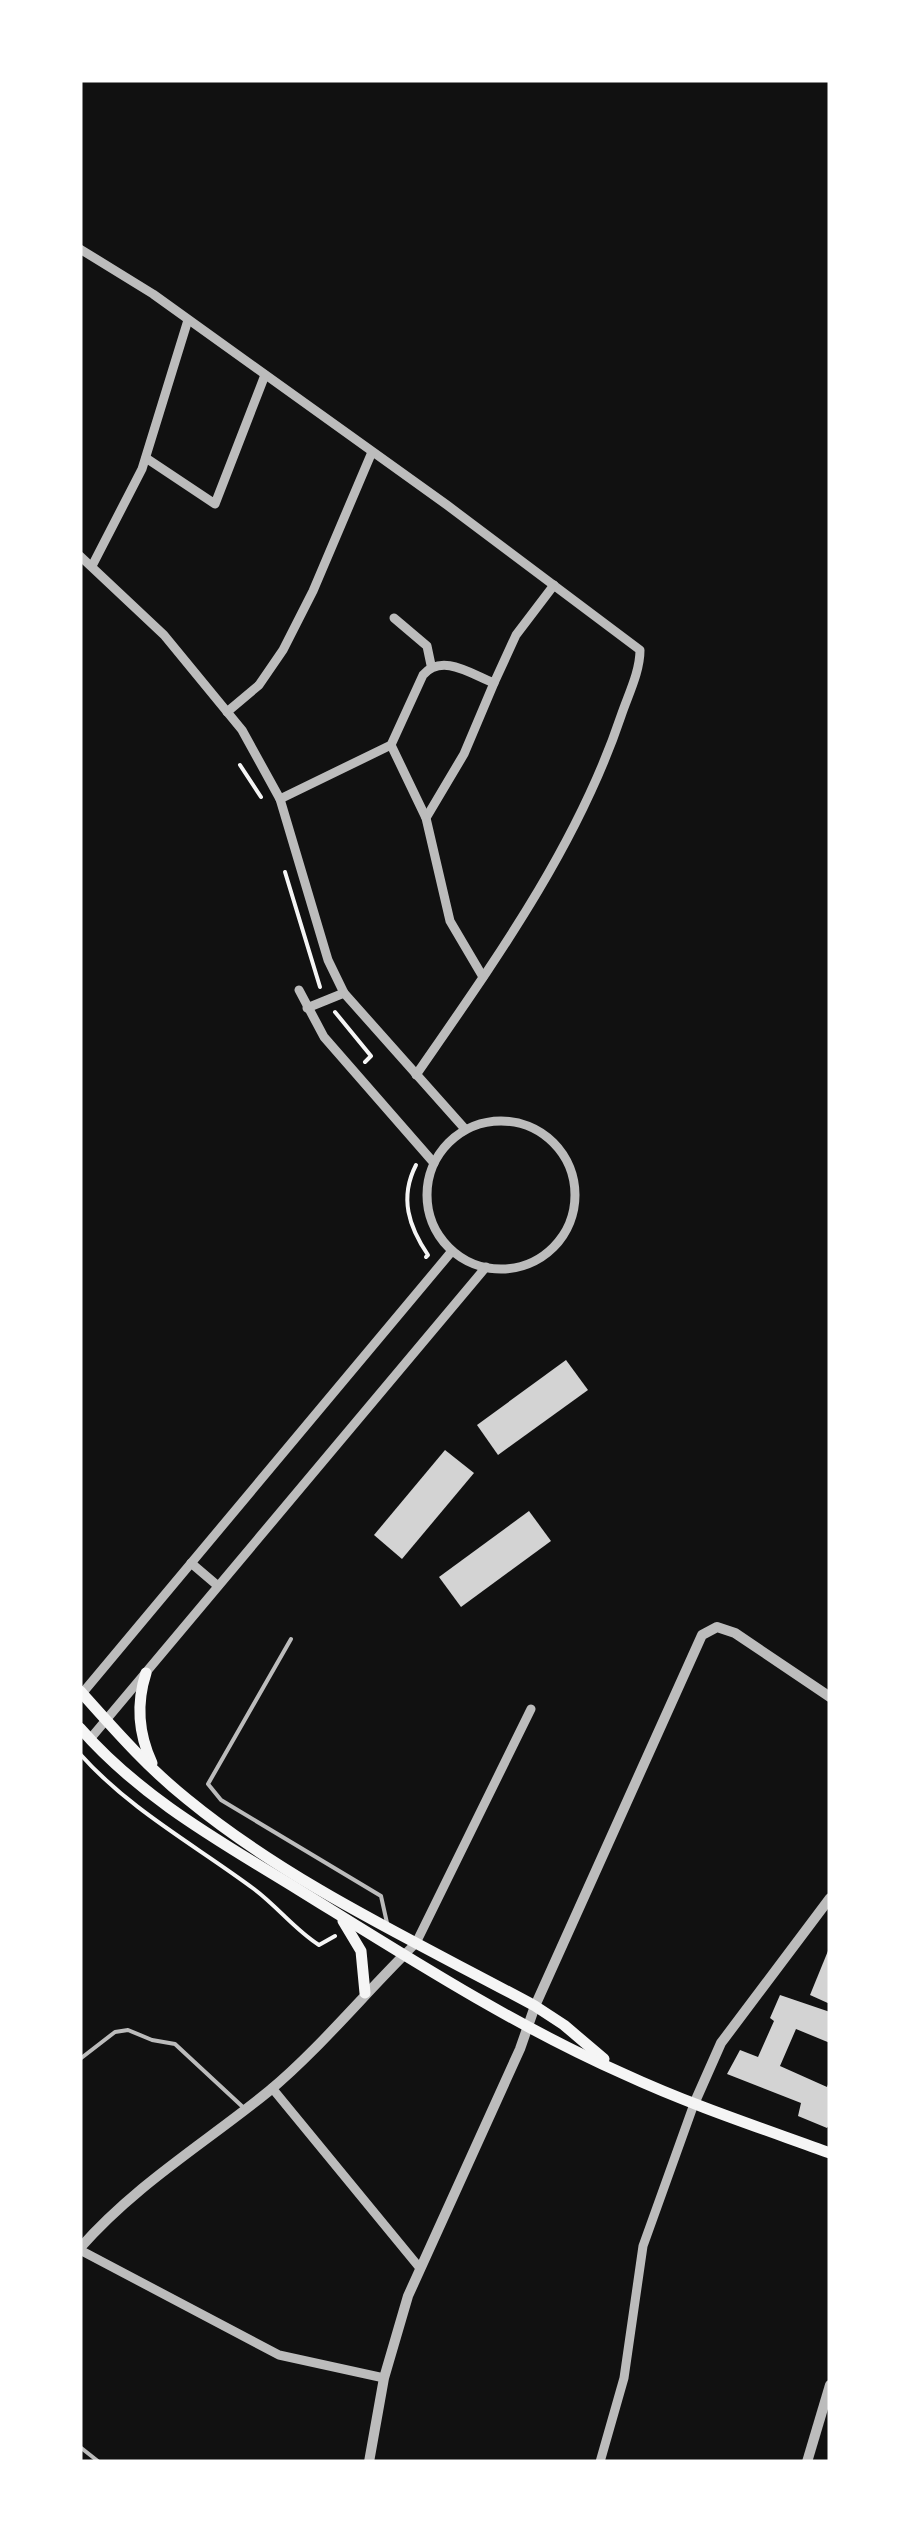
<svg xmlns="http://www.w3.org/2000/svg" width="910" height="2542" viewBox="0 0 910 2542" font-family="'PT Sans Narrow',sans-serif">
<style>
.building{fill:#d3d3d3}
.lines{fill:none;stroke-linecap:round;stroke-linejoin:round}
.path{stroke:#f5f5f5;stroke-width:4}
.service{stroke:#bcbcbc;stroke-width:4}
.minor{stroke:#bcbcbc;stroke-width:9}
.tertiary{stroke:#bcbcbc;stroke-width:10}
.secondary{stroke:#f5f5f5;stroke-width:11}
</style>
<rect width="100%" height="100%" fill="#111"/>
<g class="building">
<path d="M566,1360l22,30 -90,65 -21,-30z"/>
<path d="M445,1450l29,23 -72,86 -28,-24z"/>
<path d="M529,1511l22,30 -90,66 -22,-30z"/>
<path d="M830,1946v58l-20,-9z"/>
<path d="M780,1995l50,17v31l-34,-14 -16,37 47,21 3,-8v45l-3,4 -29,-12 3,-13 -74,-29 13,-24 18,7 16,-36 -4,-3z"/>
</g>
<g class="lines">
<g class="path">
<path d="M240,765l21,32"/>
<path d="M285,872l35,115"/>
<path d="M335,1012l36,44 -6,6"/>
<path d="M416,1165c-17,33 -7,62 12,90l-2,2"/>
<path d="M80,1754c50,56 115,91 174,135 23,17 41,41 65,56l16,-9"/>
</g>
<g class="service">
<path d="M291,1639l-83,145 13,16 160,96 6,27"/>
<path d="M80,2059l35,-27 13,-2 24,10 23,4 70,65"/>
<path d="M80,2447l19,15"/>
</g>
<g class="minor">
<path d="M80,249l73,45 294,211 193,145c0,22 -12,45 -19,66 -44,131 -127,246 -205,359"/>
<path d="M146,458l69,46 50,-129"/>
<path d="M80,556l84,79 78,95 38,69 48,161 16,33 121,136"/>
<path d="M92,566l50,-97 46,-149"/>
<path d="M394,618l33,28 4,19"/>
<path d="M227,712l32,-27 24,-35 30,-59 59,-139"/>
<path d="M391,745l35,73 24,103 33,56"/>
<path d="M280,799l111,-54 32,-70c19,-22 48,-1 71,8l22,-48 38,-50"/>
<path d="M426,818l38,-64 30,-71"/>
<path d="M299,990l25,47 110,126"/>
<path d="M307,1008l37,-15"/>
<circle cx="501" cy="1195" r="74"/>
<path d="M191,1563l27,23"/>
<path d="M80,1696l372,-445"/>
<path d="M90,1739l396,-472"/>
<path d="M405,1954l11,-11 115,-234"/>
<path d="M272,2088l147,179"/>
<path d="M80,2250l199,105 105,23"/>
<path d="M600,2462l24,-84 19,-132 51,-142"/>
</g>
<g class="tertiary">
<path d="M694,2104l27,-61 109,-145"/>
<path d="M80,2248c55,-63 125,-105 189,-157 47,-39 92,-93 136,-137"/>
<path d="M369,2462l15,-84 24,-82 112,-247 15,-43 167,-371 15,-8 18,6 95,64"/>
<path d="M807,2462l23,-77"/>
</g>
<g class="secondary">
<path d="M146,1673c-10,31 -8,60 6,90"/>
<path d="M80,1691c34,38 67,76 107,108 105,86 230,143 348,207l29,19 40,34"/>
<path d="M80,1728c61,70 141,114 219,162 105,65 212,134 325,184 67,31 137,54 206,79"/>
<path d="M343,1921l18,30 4,42"/>
</g>
</g>
<rect width="910" height="2542" fill="none" stroke="#ffffff" stroke-width="165"/>
</svg>
